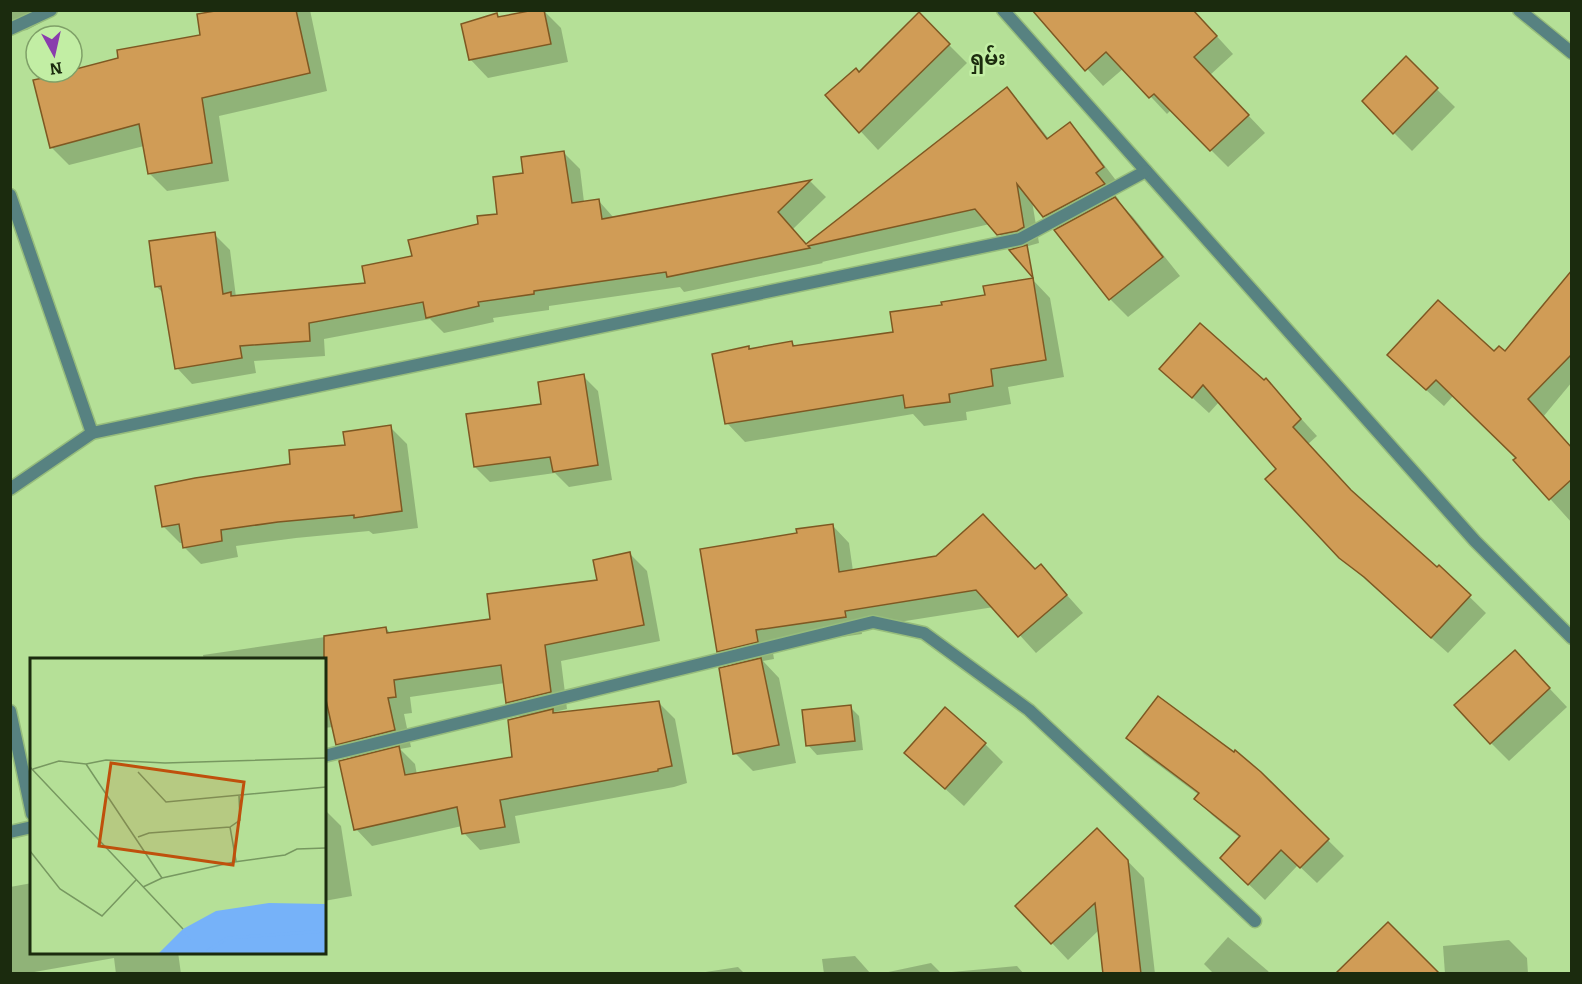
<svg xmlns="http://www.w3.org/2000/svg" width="1582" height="984" viewBox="0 0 1582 984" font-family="Bitter,'Noto Sans Myanmar',serif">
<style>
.shadow{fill:#0003;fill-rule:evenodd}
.building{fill:#d09c56;stroke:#7e5822;stroke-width:1.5}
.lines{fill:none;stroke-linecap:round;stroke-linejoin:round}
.minor-casing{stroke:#96bc7c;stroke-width:15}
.minor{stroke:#578281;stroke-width:12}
.labels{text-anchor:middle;stroke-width:5;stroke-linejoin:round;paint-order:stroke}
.quarter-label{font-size:20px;font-weight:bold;fill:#1b2b0e;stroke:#c2eea4}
.inset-river{fill:none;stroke:#76b2f9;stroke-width:3}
.inset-road{fill:none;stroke:#779860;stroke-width:1.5}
.view{fill:#bf500c;fill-opacity:0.15;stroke:#bf500c;stroke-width:3}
.inset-edge{fill:none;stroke:#1b2b0e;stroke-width:3}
</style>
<rect width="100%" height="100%" fill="#b5e097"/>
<g class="shadow">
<path d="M10,10h43l2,5 -28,15 -17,3z"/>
<path d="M232,10h78l17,81 -108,25 10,65 -62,10 -18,-18 -5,-27 -75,19 -18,-18 21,-75 130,-36z"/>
<path d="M543,10l18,18 7,34 -80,16 -18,-19z"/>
<path d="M1193,10l40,44 -23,21 55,58 -37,34 -57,-57 -4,4 -43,-46 -21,18 -59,-64z"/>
<path d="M919,15l48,48 -89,87 -51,-55 33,-22z"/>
<path d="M1406,59l49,48 -43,44 -18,-18z"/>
<path d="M1006,89l16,16 27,34 21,-15 15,16 33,43 -7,6 8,11 -2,1 16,16 47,59 -52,41 -18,-18 -52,-69 -26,-29 7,42 -25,7 -24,-26 -168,38 1,1 -139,29 -4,-5 -131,19v4l-56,8 1,4 -50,11 -14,-14 -106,20 1,17 -71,5 2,12 -64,11 -15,-16 -14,-75 -7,-7 58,-52 16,16 6,47 131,-13 46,-27 86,-42 26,-41 39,-21 16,16 4,33 14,-2 16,18 197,-36 15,15 -33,32 14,16z"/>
<path d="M1572,272v110l-29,35 29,31v75l-57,-63 3,-2 -65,-62 -9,10 -38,-34 88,-19h11z"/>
<path d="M1032,279l18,19 14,79 -56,10 3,17 -45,8 1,8 -43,6 -11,-12 -168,28 -18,-19 21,-75 2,2 42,-7 4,4 99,-14 48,-27 43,-9z"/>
<path d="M1161,369l103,13 2,-2 51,56 -9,8 49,53 80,72 2,-2 47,46 -38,40 -108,-96 -62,-88 -59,-67 -10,11z"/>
<path d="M583,376l15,15 14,89 -43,7 -14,-14 -65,9 -15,-15 68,-62z"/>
<path d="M390,427l17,17 11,84 -45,6 -4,-3 -73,7 -60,8 2,11 -37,7 -16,-16 -1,-5h-4l-16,-16 128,-61 54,-20z"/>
<path d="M832,525l17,18 4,28h183l5,-5 42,47 -47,40 -42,-46 -133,21 1,6 -90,13 2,12 -11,2 16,17 17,85 -43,8 -18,-18 -2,-87 -15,-15 80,-116z"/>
<path d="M630,554l17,17 13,70 -99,20 6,48 -13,3 2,2 103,-11 16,16 12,64 -13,4 -159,29 5,27 -40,7 -16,-17 -2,-7 -90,20 -16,-17 -4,-70 -15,-15 -4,-17 -9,1v-68h-120l-1,-5 183,-27 5,6 101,-14 106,-38zM505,683l2,19 15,16 -8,40 -97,17 -2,-11 -15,-15 11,-2 -7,-33 8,-1 -2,-16z"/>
<path d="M1515,652l52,55 -58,54 -18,-18z"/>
<path d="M850,707l9,9 4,34 -46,5 -9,-10z"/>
<path d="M1128,737l132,36 84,83 -27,27 -19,-18 -33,35 -27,-26 2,-36 -28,-23 -16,-16 3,-4 -55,-41z"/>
<path d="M985,744l18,18 -39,44 -58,-53z"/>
<path d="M324,809l17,17 11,70 -28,5z"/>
<path d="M1113,846l31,32 11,96h-51l-5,-44 -31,30 -51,-54z"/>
<path d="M32,883v69h146l3,22h-65l-2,-16 -91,16h-13v-87z"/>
<path d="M1228,937l40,34 2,3 -57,-1 -9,-9z"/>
<path d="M1509,940l18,18 1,16h-83l-2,-28z"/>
<path d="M855,956l16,18h-47l-2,-15z"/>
<path d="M931,963l10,10 76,-7 7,8h-145z"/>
<path d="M738,967l7,7h-46v-1z"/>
</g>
<g class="building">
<path d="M221,10h75l14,63 -108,25 10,65 -64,11 -9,-50 -89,24 -17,-68 39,-8v-2l46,-12 -1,-8 83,-15 -3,-21z"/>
<path d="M534,10h10l7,34 -82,16 -8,-36 36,-11 1,4z"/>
<path d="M1032,10h161l24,26 -23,21 55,58 -39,36 -56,-57 -5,4 -43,-46 -21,19z"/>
<path d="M919,12l31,32 -91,89 -34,-38 31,-27 3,4z"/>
<path d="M1406,56l32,32 -45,46 -31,-33z"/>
<path d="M1007,87l40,52 23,-17 34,45 -8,6 9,11 -62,33 -26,-33 7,43 -7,4 -20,4 -22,-26 -167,37 2,2 -143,29 -1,-5 -132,19v3l-56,8 1,4 -53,12 -3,-16 -114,21 1,18 -70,5 2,12 -67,11 -14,-83 -6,1 -6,-46 66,-9 8,62 8,-2v4l134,-13 -3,-17 50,-10 -4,-16 70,-16 -1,-8 20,-2 -4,-37 30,-4 -2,-16 43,-6 8,52 27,-4 3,20 209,-39 -33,32 28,32z"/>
<path d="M1115,197l48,60 -54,43 -55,-70z"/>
<path d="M1027,245l6,33 -24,-28z"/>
<path d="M1572,270v84l-44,45 44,49v31l-23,21 -36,-40 3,-2 -80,-78 -10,10 -39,-35 51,-55 56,51 5,-5 6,5z"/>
<path d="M1033,278l13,82 -55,9 2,17 -44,8 1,8 -45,6 -2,-13 -178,29 -13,-70 37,-8v3l43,-8 1,5 100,-14 -3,-20 52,-7 -1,-3 44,-7 -2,-9z"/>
<path d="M1200,323l64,57 2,-2 35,41 -8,8 58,63 86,77 2,-2 32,30 -40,43 -67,-61 -25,-19 -74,-79 11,-10 -73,-84 -11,13 -33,-29z"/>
<path d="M584,374l14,91 -45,7 -3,-15 -76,10 -8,-53 75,-10 -3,-22z"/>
<path d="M391,425l11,86 -48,7v-3l-76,7 -57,8 1,11 -39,7 -4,-24 -17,3 -7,-41 40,-8 95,-14 -1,-14 56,-5 -2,-13z"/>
<path d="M983,514l52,55 6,-5 26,31 -49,42 -42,-47 -131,21 1,6 -90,13 2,12 -41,10 -17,-103 97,-16 -1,-4 37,-5 6,48 97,-16z"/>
<path d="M630,552l14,73 -99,20 6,47 -45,11 -5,-38 -107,15 2,17 -8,1 7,32 -59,15 -12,-54v-55l62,-9 1,6 103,-14 -3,-25 110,-14 -4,-20z"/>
<path d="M1515,650l35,38 -60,56 -36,-39z"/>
<path d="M761,658l18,87 -46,9 -14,-86z"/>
<path d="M1158,696l76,56 1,-2 26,22 68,67 -29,29 -19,-18 -33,35 -28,-27 20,-22 -46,-37 5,-6 -73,-55z"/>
<path d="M659,701l13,65 -14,3v2l-158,29 5,27 -43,7 -5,-27 -103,23 -15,-69 60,-15 6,29 107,-18 -4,-37 45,-11v4z"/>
<path d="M851,705l4,36 -49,5 -4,-36z"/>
<path d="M945,707l41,36 -41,46 -41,-36z"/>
<path d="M1097,828l31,32 13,114h-38l-8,-71 -44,41 -36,-38z"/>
<path d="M1388,922l51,51 -104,1z"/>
</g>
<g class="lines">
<g class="minor-casing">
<g id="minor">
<path d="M1003,10l472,531 97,97"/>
<path d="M1519,10l53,43"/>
<path d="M10,29l41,-19"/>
<path d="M10,195l82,238"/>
<path d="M10,489l82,-56 928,-194 126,-68"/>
<path d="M10,711l22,103"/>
<path d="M324,756l549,-134 51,11 105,77 226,211"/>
<path d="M10,832l22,-5"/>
</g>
</g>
<use href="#minor" class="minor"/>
</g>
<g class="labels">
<g class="quarter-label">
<text x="988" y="65">ရှမ်း</text>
</g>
</g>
<g transform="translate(30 658)">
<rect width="296" height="296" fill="#b5e097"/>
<path d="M239,245l56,1v49h-166l24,-24 33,-18z" fill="#76b2f9"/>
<path class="inset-river" d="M155,274l20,20M175,295l22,-15 99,-7"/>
<path class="inset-road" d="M56,106l76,114M0,109l153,162M3,111l26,-8 27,3 20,-4 59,3 160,-5M108,114l28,30 160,-15M200,169l6,34M108,179l11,-4 81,-6 10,-7 -1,-25M0,193l30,38 42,27 34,-36M113,229l19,-9 72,-16 51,-7 12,-6 29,-1"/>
<path class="view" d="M81,105l133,19 -11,83 -134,-19z"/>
<rect width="296" height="296" class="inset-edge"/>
</g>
<rect width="1582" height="984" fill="none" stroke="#1b2b0e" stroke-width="24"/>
<g transform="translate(54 54) rotate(172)"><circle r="28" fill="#c2eea4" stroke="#7fa068" stroke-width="1.5"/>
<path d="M0-4.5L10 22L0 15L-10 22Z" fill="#893cad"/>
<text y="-9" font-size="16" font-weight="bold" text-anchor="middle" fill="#1b2b0e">N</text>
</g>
</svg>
